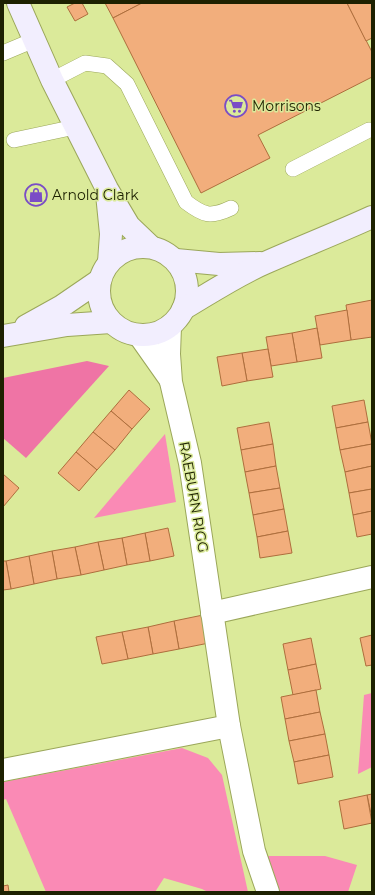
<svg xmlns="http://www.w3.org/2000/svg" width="375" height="895" viewBox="0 0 375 895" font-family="Montserrat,sans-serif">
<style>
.green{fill:#fa8ab5}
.forest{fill:#ef74a5}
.building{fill:#f2ae7c;stroke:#ae6e3d}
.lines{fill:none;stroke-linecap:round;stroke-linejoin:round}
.lane-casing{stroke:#9ba75a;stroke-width:16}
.street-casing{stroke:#9ba75a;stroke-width:24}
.secondary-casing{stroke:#9ba75a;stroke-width:24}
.lane{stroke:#fff;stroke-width:15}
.street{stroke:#fff;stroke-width:22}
.secondary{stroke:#f2eefe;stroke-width:22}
.labels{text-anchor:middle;stroke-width:3;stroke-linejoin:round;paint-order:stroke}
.poi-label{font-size:14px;fill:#1d2101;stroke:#dbea9a;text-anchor:start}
.street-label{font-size:14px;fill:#1d2101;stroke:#dbea9a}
</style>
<rect width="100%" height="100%" fill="#dbea9a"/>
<g class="green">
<path d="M165,434l11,68 -82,16z"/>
<path d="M372,693v74l-14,7 6,-79z"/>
<path d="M182,748l26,10 14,17 26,117h-40l-6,-3 -38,-11 -9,14h-109l-40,-93 -3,1v-18z"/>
<path d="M267,856h58l32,9 -9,27h-68z"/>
</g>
<path class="forest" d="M87,361l22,5 -83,92 -23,-20v-60z"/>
<g class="building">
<path d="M75,3h7l6,11 -13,7 -8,-14z"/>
<path d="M105,3h37l-29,15z"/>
<path d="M142,3h205l25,49v25l-114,58 12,23 -69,35 -88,-175z"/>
<path d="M347,3h25v35l-6,3z"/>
<path d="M372,300v37l-21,3 -5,-35z"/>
<path d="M347,310l4,30 -31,5 -5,-29z"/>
<path d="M317,328l5,30 -25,4 -5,-29z"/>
<path d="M292,333l5,29 -26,4 -5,-29z"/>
<path d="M268,349l5,28 -26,4 -5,-28z"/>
<path d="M242,353l5,28 -25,5 -5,-29z"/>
<path d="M129,390l21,19 -18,20 -21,-18z"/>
<path d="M364,400l4,22 -32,6 -4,-22z"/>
<path d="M111,411l21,18 -17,21 -22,-18z"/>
<path d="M269,422l4,22 -32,6 -4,-22z"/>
<path d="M368,422l4,22 -32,6 -4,-22z"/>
<path d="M93,432l22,18 -18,20 -21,-18z"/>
<path d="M273,444l3,22 -31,6 -4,-22z"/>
<path d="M372,444v22l-27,6 -5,-22z"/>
<path d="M76,452l21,18 -18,21 -21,-18z"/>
<path d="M276,466l4,22 -31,5 -4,-21z"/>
<path d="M372,466v23l-23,4 -4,-21z"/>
<path d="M3,474l16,14 -16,19z"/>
<path d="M280,488l4,21 -31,6 -4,-22z"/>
<path d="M372,489v22l-19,4 -4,-22z"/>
<path d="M284,509l4,22 -31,6 -4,-22z"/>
<path d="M372,511v23l-15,3 -4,-22z"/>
<path d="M168,528l6,28 -24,5 -5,-28z"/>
<path d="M288,531l4,22 -32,5 -3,-21z"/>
<path d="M145,533l5,28 -23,4 -5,-27z"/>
<path d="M122,538l5,27 -23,5 -6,-28z"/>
<path d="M98,542l6,28 -23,5 -6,-28z"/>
<path d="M75,547l6,28 -24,4 -5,-28z"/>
<path d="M52,551l5,28 -23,5 -5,-28z"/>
<path d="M29,556l5,28 -23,5 -5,-28z"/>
<path d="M3,561h3l5,28 -8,1z"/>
<path d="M203,615l6,28 -30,6 -5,-28z"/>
<path d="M174,621l5,28 -26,5 -5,-27z"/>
<path d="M148,627l5,27 -25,5 -6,-27z"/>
<path d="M122,632l6,27 -26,5 -6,-27z"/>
<path d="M372,635v30l-6,1 -6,-28z"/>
<path d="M311,638l5,26 -28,6 -5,-26z"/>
<path d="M316,664l5,25 -28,6 -5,-25z"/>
<path d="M316,690l4,22 -35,7 -4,-22z"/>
<path d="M320,712l5,22 -36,7 -4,-22z"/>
<path d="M325,734l4,21 -35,7 -5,-21z"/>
<path d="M329,755l4,22 -35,7 -4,-22z"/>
<path d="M372,794v24l-5,-23z"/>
<path d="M367,795l5,28 -28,6 -5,-28z"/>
<path d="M8,885l1,7h-6v-6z"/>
</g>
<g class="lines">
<g class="lane-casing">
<g id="lane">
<path d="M3,53l31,-13"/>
<path d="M52,80l33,-17 22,3 20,18 59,118c17,13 24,16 45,6"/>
<path d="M14,140l61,-13"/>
<path d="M293,169l76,-39"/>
</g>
</g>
<g class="street-casing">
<g id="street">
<path d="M170,326l-1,28 2,28 19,81 39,263 25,125 14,41"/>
<path d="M139,335l31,44"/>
<path d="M212,613l160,-36"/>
<path d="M3,770l226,-44"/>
</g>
</g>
<g class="secondary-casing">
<g id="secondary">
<path d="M18,3l34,77 55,109 22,37 22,21"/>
<path d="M107,194l4,40 -2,28"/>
<circle cx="143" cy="291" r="44"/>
<path d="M176,260l43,4 41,-1"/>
<path d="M183,309c27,-16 54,-34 82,-46 36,-16 72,-30 107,-46"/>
<path d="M26,326l36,-20 38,-26"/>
<path d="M3,336l64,-11 44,-3"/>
</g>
</g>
<use href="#lane" class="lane"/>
<use href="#street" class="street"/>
<use href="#secondary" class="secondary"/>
</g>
<defs>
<g id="supermarket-ring" transform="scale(1.15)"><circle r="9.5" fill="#dbea9a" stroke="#7a4dc6" stroke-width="1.5"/><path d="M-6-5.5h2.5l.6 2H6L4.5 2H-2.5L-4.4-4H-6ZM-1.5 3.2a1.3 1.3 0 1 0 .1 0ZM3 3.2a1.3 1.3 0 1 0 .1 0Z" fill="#7a4dc6"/></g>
<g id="shop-ring" transform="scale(1.15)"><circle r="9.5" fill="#dbea9a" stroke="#7a4dc6" stroke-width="1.5"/><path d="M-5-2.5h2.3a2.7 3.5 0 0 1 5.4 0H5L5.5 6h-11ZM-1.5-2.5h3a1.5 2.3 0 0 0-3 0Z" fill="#7a4dc6"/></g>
</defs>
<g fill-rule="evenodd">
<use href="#supermarket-ring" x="236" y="106"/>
<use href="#shop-ring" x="36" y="195"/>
</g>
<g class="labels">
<g class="poi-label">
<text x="252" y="111">Morrisons</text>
<text x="52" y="200">Arnold Clark</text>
</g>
<g class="street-label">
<text transform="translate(194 497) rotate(80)" y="5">RAEBURN RIGG</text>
</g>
</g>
<rect width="375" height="895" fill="none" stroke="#1d2101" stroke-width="8"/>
</svg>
